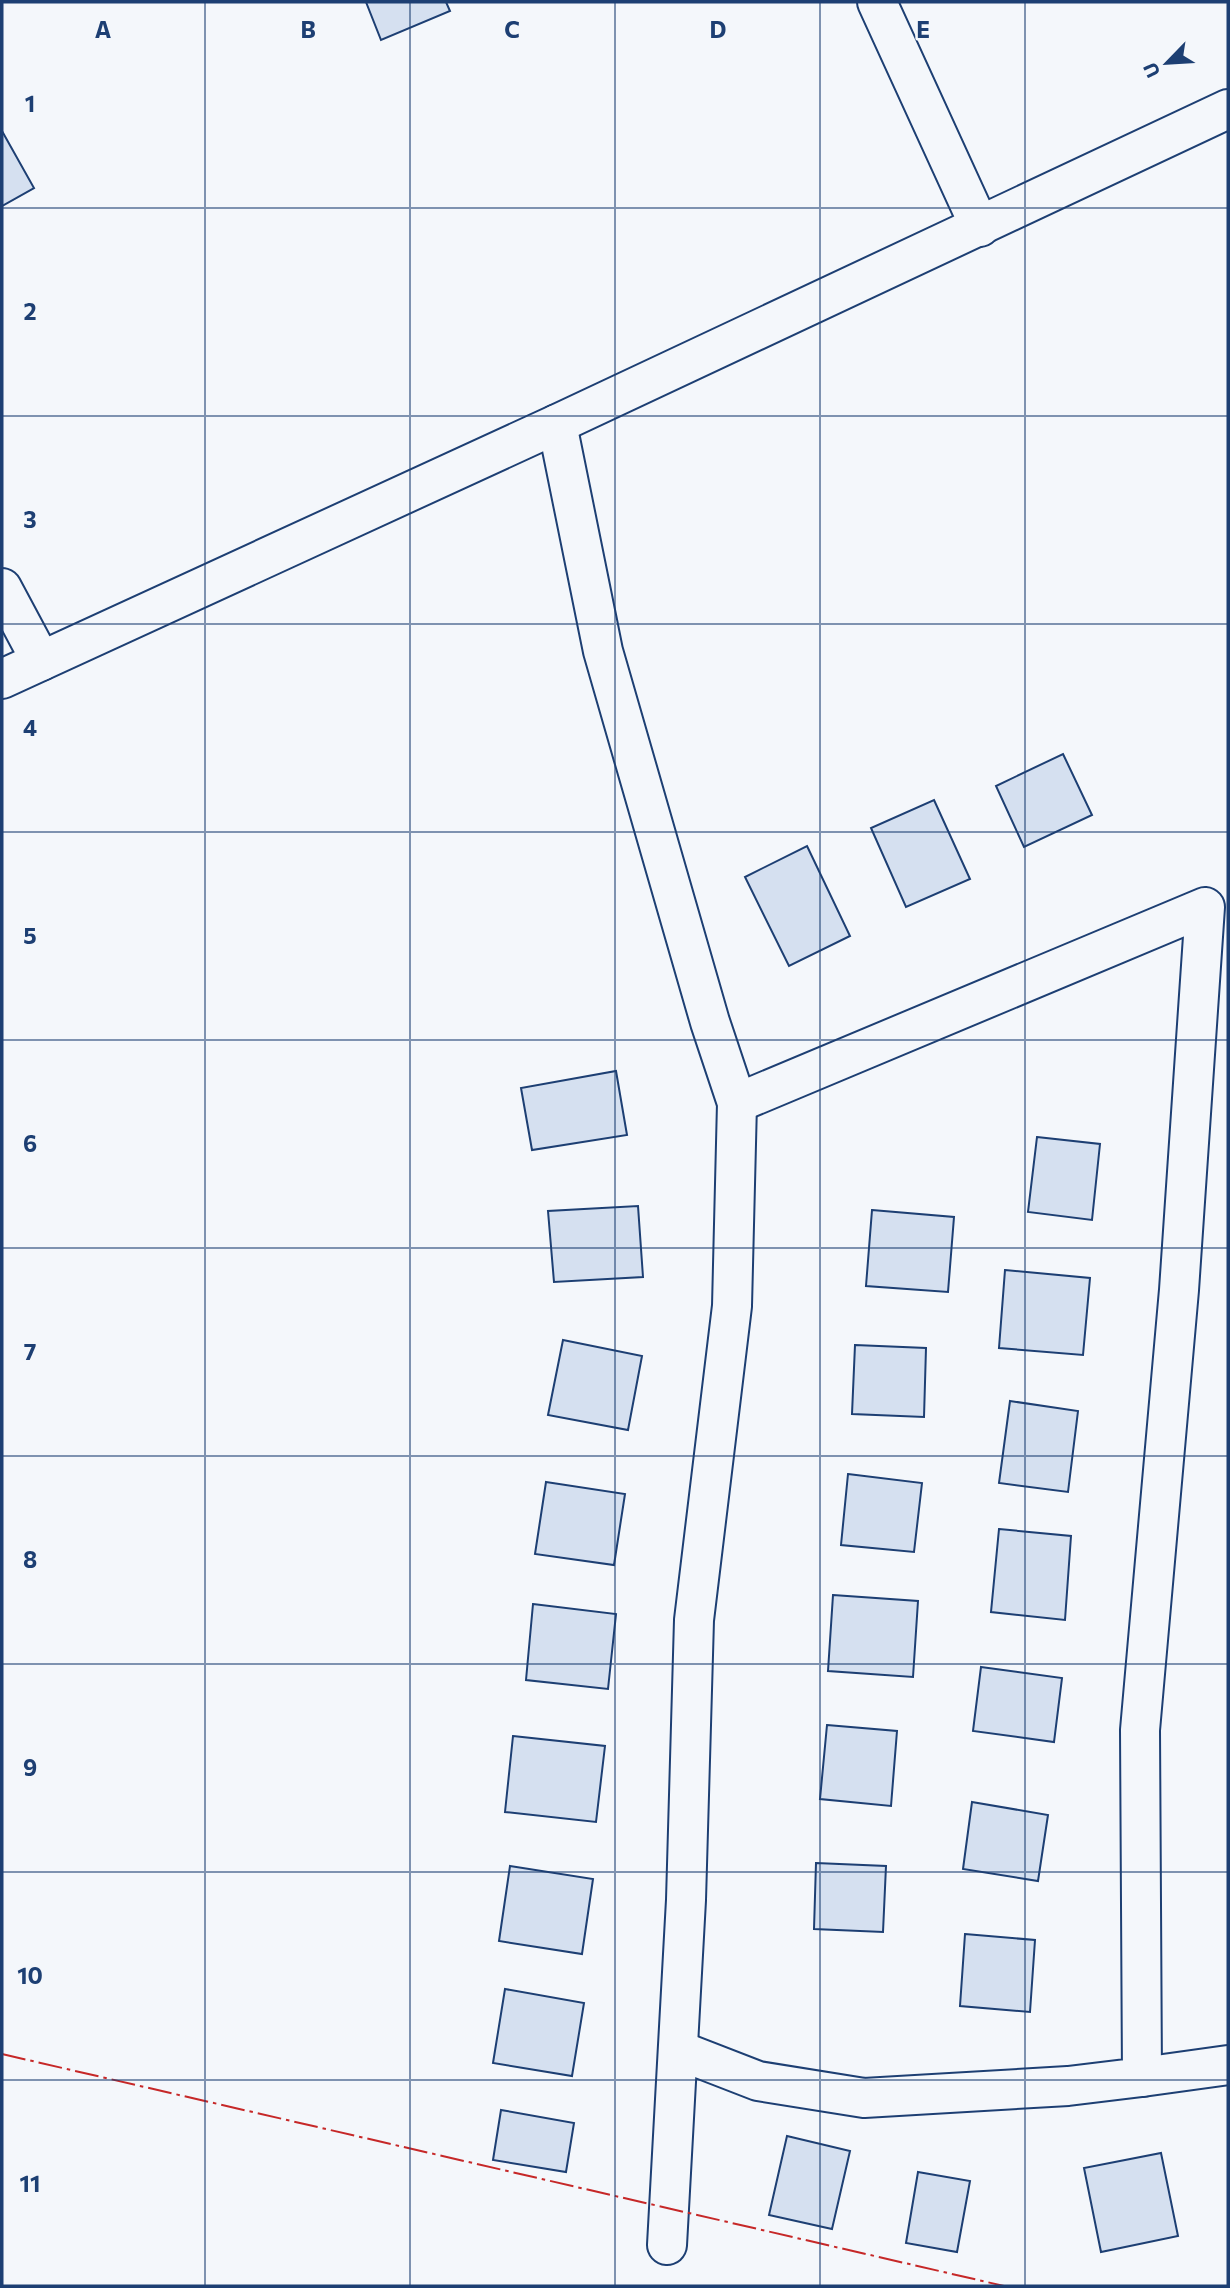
<svg xmlns="http://www.w3.org/2000/svg" width="1230" height="2288" viewBox="0 0 1230 2288" font-family="Commissioner,sans-serif">
<style>
.building{fill:#d5e0f0;stroke:#1d3f73;stroke-width:2}
.lines{fill:none;stroke-linecap:round;stroke-linejoin:round}
.minor-casing{stroke:#1d3f73;stroke-width:42}
.minor{stroke:#f4f7fb;stroke-width:38}
.power{stroke:#c62828;stroke-width:2;stroke-dasharray:24 5 3.5 5;stroke-linecap:butt}
.grid{fill:none;stroke:#1d3f73;stroke-width:2;stroke-opacity:0.55}
.grid-label{font-size:23px;text-anchor:middle;font-weight:bold;fill:#1d3f73;stroke:#f4f7fb;stroke-width:5;stroke-linejoin:round;paint-order:stroke}
</style>
<rect width="100%" height="100%" fill="#f4f7fb"/>
<g class="building">
<path d="M366,2h80l4,9 -69,29z"/>
<path d="M2,131l32,57 -32,18z"/>
<path d="M1063,754l29,61 -68,32 -28,-61z"/>
<path d="M934,800l36,79 -64,28 -35,-79z"/>
<path d="M807,846l43,90 -61,30 -44,-89z"/>
<path d="M616,1071l11,64 -95,15 -11,-62z"/>
<path d="M1037,1137l63,7 -8,76 -64,-8z"/>
<path d="M638,1206l5,71 -89,5 -6,-71z"/>
<path d="M872,1210l82,7 -6,75 -82,-6z"/>
<path d="M1005,1270l85,8 -7,77 -84,-7z"/>
<path d="M563,1340l79,16 -14,74 -80,-15z"/>
<path d="M855,1345l71,3 -2,69 -72,-3z"/>
<path d="M1010,1401l68,10 -10,81 -69,-9z"/>
<path d="M848,1474l74,9 -8,69 -73,-7z"/>
<path d="M546,1482l79,12 -11,71 -79,-11z"/>
<path d="M999,1529l72,7 -6,84 -74,-8z"/>
<path d="M833,1595l85,6 -5,76 -85,-6z"/>
<path d="M533,1604l83,10 -8,75 -82,-9z"/>
<path d="M981,1667l81,11 -8,64 -81,-11z"/>
<path d="M827,1725l70,6 -6,75 -71,-7z"/>
<path d="M513,1736l92,10 -9,76 -91,-10z"/>
<path d="M972,1802l76,13 -10,66 -75,-12z"/>
<path d="M816,1863l70,3 -3,66 -69,-3z"/>
<path d="M510,1866l83,13 -11,75 -83,-13z"/>
<path d="M965,1934l70,6 -5,72 -70,-6z"/>
<path d="M505,1989l79,14 -12,73 -79,-13z"/>
<path d="M501,2110l73,13 -8,49 -73,-12z"/>
<path d="M787,2136l63,15 -18,78 -63,-14z"/>
<path d="M1161,2153l17,83 -77,16 -17,-84z"/>
<path d="M918,2172l52,9 -13,71 -51,-9z"/>
</g>
<g class="lines">
<g class="minor-casing">
<g id="minor">
<path d="M877,2l103,225"/>
<path d="M557,424l46,227 107,371 27,81 -5,203 -38,314 -8,280 -19,345"/>
<path d="M2,588l39,73"/>
<path d="M2,679l555,-255 671,-315"/>
<path d="M678,2050l80,31 106,17 204,-12 74,-9 -2,-347 39,-440 26,-383 -468,196"/>
<path d="M1142,2077l86,-12"/>
</g>
</g>
<use href="#minor" class="minor"/>
<path class="power" d="M2,2054l1002,232"/>
</g>
<path class="grid" d="M205,2v2284M410,2v2284M615,2v2284M820,2v2284M1025,2v2284M2,208h1226M2,416h1226M2,624h1226M2,832h1226M2,1040h1226M2,1248h1226M2,1456h1226M2,1664h1226M2,1872h1226M2,2080h1226"/>
<g class="grid-label">
<text x="103" y="38">A</text>
<text x="308" y="38">B</text>
<text x="512" y="38">C</text>
<text x="718" y="38">D</text>
<text x="923" y="38">E</text>
<text x="30" y="112">1</text>
<text x="30" y="320">2</text>
<text x="30" y="528">3</text>
<text x="30" y="736">4</text>
<text x="30" y="944">5</text>
<text x="30" y="1152">6</text>
<text x="30" y="1360">7</text>
<text x="30" y="1568">8</text>
<text x="30" y="1776">9</text>
<text x="30" y="1984">10</text>
<text x="30" y="2192">11</text>
</g>
<rect width="1230" height="2288" fill="none" stroke="#1d3f73" stroke-width="7"/>
<g transform="translate(1167 63) rotate(245)" stroke="#f4f7fb" stroke-width="5" paint-order="stroke">
<path d="M0-5L12 26L0 18L-12 26Z" fill="#1d3f73"/>
<text y="-10" font-size="19" font-weight="bold" text-anchor="middle" fill="#1d3f73">U</text>
</g>
</svg>
